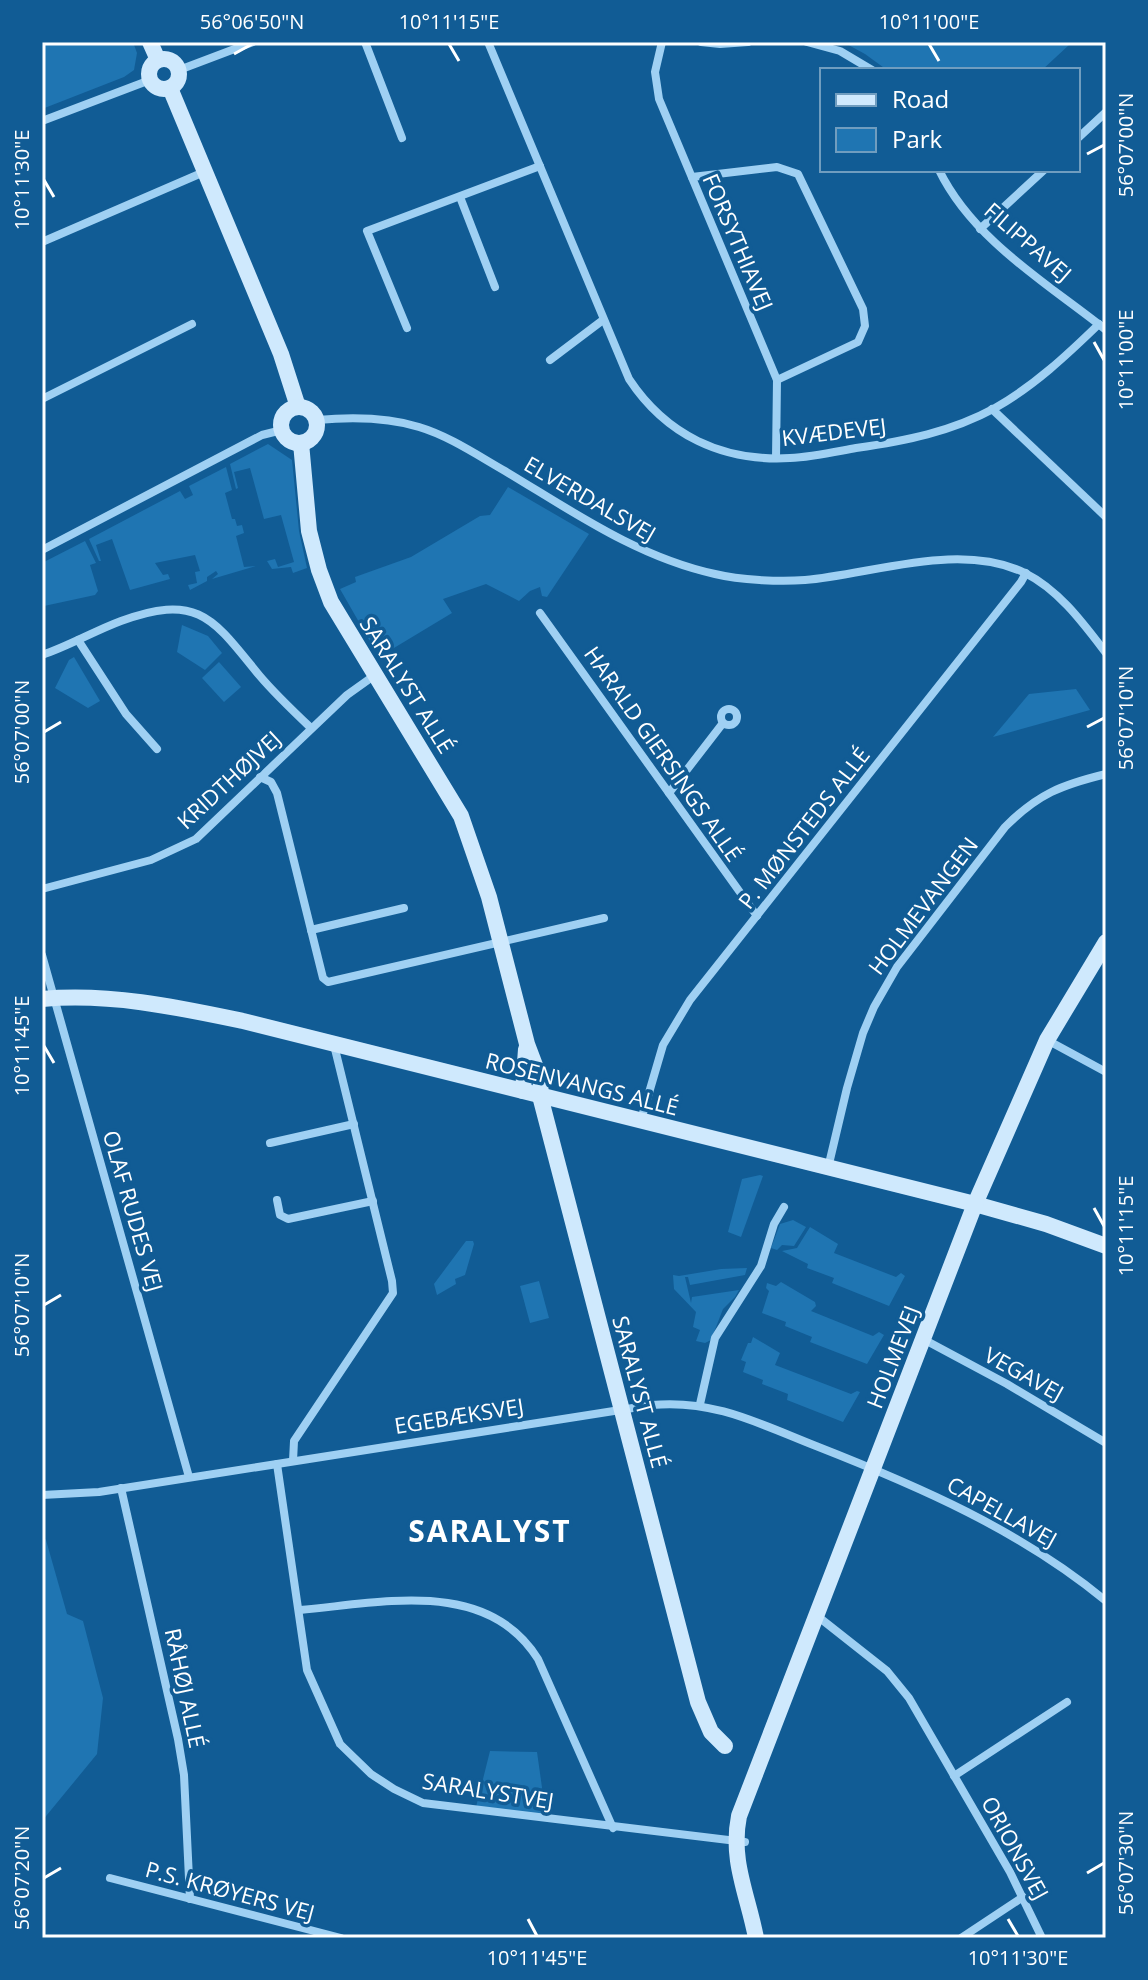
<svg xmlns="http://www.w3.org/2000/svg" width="1148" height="1980" viewBox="0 0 1148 1980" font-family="'Open Sans',sans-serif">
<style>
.green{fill:#1f75b2}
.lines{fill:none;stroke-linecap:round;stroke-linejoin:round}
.street{stroke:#9fd0f3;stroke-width:8}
.secondary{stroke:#cfe9fd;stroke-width:16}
.ticks{fill:none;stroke:#fff;stroke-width:3}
.labels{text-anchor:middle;stroke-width:7;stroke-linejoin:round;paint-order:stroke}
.street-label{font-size:22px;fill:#fff;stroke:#115c95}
.district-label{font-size:30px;font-weight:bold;letter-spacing:2px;fill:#fff;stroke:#115c95}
.neatline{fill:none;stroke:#fff;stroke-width:3}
.ticks-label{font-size:20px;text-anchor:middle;fill:#fff}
</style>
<rect width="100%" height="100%" fill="#115c95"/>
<g class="green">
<path d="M42,42h91l4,11 -3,17 -10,7 -82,32z"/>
<path d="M843,42h225l1,3 -27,25h-155l-22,-16z"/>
<path d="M268,444l24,16 7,71 8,37 -14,5 -2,-6 -19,2 -5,-8 8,-2 3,8 16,-5 -13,-47 -17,4 -14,-51 -16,4 4,16 -2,1 -6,-25z"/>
<path d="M226,467l6,23 -7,3 7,26h3l2,7 5,-1 2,8 -8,3 8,31 12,-1 -44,13 6,-5 -2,-3 -9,6v4l-17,9 -2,-5 9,-2 -2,-11 5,-1 -5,-16 -40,8 8,12 5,-1 2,5 -40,11 -18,-51 -16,6 5,16h-2l-10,-22 91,-48 5,8 8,-4 -4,-9z"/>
<path d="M508,487l81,47 -42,63 -5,-1 -2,-9 -10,4 -11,10 -33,-17 -43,15 9,14 -73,44 -39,-68 16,-7 -1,-5 56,-20 69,-41 10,-1z"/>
<path d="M85,541l11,22 -6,2 8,26 -3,4 -51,11 -2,-4v-39z"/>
<path d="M182,625l26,11 14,17 -17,17 -28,-18z"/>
<path d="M74,657l26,44 -12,7 -33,-20 14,-28z"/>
<path d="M219,662l22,25 -17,15 -22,-24z"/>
<path d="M1076,689l14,21 -97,27 36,-43z"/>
<path d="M760,1175l3,1 -22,61 -13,-5 14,-53z"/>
<path d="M793,1220l13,7 -12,19 -12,-1 -5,5 -6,-2 9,-24z"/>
<path d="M810,1227l28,17 -4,9 62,24 5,-4 4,3 -16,30 -57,-23 2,-5 -27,-10 1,-4 -26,-13 15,-3z"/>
<path d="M466,1241h7l1,3 -9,31 -10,4 1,5 -19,11 -3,-11z"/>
<path d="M747,1268l-2,7 -55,10 -2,-8h-3l6,26 1,-6 47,-7 -4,7 -12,12 -12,31 -6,3 -9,-2 4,-11 -7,-3 3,-15 -22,-23 -1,-14 6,1 42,-7z"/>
<path d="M539,1281l10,37 -19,5 -10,-37z"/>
<path d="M781,1282l34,20 1,4 -5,5 62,25 6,-4 5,3 -17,29 -57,-22 2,-5 -27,-11 1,-4 -24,-9 7,-22 -3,-3 1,-5 9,3z"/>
<path d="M753,1337l27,16 -5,12 76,29 6,-3 3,1 -17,30 -56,-22 1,-6 -26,-10 1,-4 -20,-8 3,-10 -5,-2 7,-17h3z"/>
<path d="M42,1535l4,5 21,74 16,7 20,77 -6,56 -55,67z"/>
<path d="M490,1751l47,1 9,64 -70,-9z"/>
</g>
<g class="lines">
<g class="street">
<path d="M365,42l37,96"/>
<path d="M488,42l141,337c37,56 93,83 161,79 22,-1 44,-6 66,-10 49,-7 95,-16 139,-40 39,-22 72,-53 104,-84"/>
<path d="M662,42l-7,30 4,27 118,281 -1,78"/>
<path d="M701,42l19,2 28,-2"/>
<path d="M807,42l33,9 32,19"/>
<path d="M179,70l74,-28"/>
<path d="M42,121l108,-41"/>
<path d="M1078,138l28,-26"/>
<path d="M939,170c34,70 108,113 167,160"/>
<path d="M692,177l85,-10 21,7 65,135 2,17 -7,16 -81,38"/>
<path d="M460,197l35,90"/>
<path d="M980,229l64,-59"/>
<path d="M42,242l162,-70"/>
<path d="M407,328l-40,-97 173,-65"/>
<path d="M550,360l53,-40"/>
<path d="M42,399l150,-75"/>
<path d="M992,409l114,108"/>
<path d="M317,420c33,-3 70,-3 102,7 30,9 58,28 86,44 67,40 132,86 210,103 25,6 64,8 90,6 68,-6 155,-39 220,-7 34,17 58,50 81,80"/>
<path d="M42,550l220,-115 20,-5"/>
<path d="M540,613l217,303"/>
<path d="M78,640l48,74 31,35"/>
<path d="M42,655c27,-9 52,-24 79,-34 78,-29 93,-1 138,54 16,19 34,36 52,53"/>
<circle cx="729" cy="717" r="8"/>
<path d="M260,777l11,5 6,11 46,185 5,4 276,-64"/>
<path d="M669,793l54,-70"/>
<path d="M42,889l109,-29 45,-21 151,-144 28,-20"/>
<path d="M311,930l93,-22"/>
<path d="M42,955l147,522"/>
<path d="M1047,1040l59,32"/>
<path d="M641,1120l22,-75 27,-45 331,-418 5,-9"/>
<path d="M270,1143l84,-19"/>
<path d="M828,1168l19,-80 16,-55 11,-26 23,-40 108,-140c33,-33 56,-42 101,-53"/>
<path d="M277,1200l3,15 8,4 85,-18"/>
<path d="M923,1339l84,45 99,59"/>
<path d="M700,1404l15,-66 46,-72 13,-42 10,-17"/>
<path d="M293,1461l1,-20 99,-148 -1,-12 -58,-236"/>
<path d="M277,1464l30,206 33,74 31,30 23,15 29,14 322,39"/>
<path d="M121,1488l57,251 6,36 6,124"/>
<path d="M42,1495l57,-3 553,-87c61,-6 108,19 164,41 102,40 204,84 290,155"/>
<path d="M300,1610c81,-7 187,-33 238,49l75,169"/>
<path d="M816,1615l71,56 22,27 101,174 32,66"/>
<path d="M954,1776l113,-74"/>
<path d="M110,1878l231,60"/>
<path d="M961,1938l62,-41"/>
</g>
<g class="secondary">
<path d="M150,42l8,18"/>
<circle cx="164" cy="74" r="15"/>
<path d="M170,88l111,266 17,53"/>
<circle cx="299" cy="425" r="18"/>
<path d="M301,443l8,88 10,39 12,32 130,214 28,81 38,147 14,37 -1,15 158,606 13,30 14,14"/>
<path d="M42,999c69,-6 134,8 201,22l732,183 71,20 60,22"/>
<path d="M523,1091l3,-42"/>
<path d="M756,1938c-8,-43 -26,-77 -17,-122l236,-612 72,-164 59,-98"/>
</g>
</g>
<path class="ticks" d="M449,44l10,17M929,44l10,17M234,54l18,-10M1087,154l17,-9M44,180l10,17M1094,342l10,18M1087,727l17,-9M44,732l17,-10M44,1046l10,17M1094,1208l10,18M44,1305l17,-10M1087,1873l17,-10M44,1878l17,-10M528,1919l9,17M1008,1919l10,17"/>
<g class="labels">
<g class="street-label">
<text transform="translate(738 242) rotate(67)" y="8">FORSYTHIAVEJ</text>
<text transform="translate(1028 242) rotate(41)" y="8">FILIPPAVEJ</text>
<text transform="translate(834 432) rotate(-7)" y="8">KVÆDEVEJ</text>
<text transform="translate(590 499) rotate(30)" y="8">ELVERDALSVEJ</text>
<text transform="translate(407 685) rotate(58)" y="8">SARALYST ALLÉ</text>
<text transform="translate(663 754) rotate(55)" y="8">HARALD GIERSINGS ALLÉ</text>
<text transform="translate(229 780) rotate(-43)" y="8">KRIDTHØJVEJ</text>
<text transform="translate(804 828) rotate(-52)" y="8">P. MØNSTEDS ALLÉ</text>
<text transform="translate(923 906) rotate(-53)" y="8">HOLMEVANGEN</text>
<text transform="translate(582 1084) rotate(14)" y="8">ROSENVANGS ALLÉ</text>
<text transform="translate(133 1211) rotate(74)" y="8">OLAF RUDES VEJ</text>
<text transform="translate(893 1357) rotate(-69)" y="8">HOLMEVEJ</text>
<text transform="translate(1024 1374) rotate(29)" y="8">VEGAVEJ</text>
<text transform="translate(640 1392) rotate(75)" y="8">SARALYST ALLÉ</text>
<text transform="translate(459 1416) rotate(-9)" y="8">EGEBÆKSVEJ</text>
<text transform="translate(1002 1512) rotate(29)" y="8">CAPELLAVEJ</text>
<text transform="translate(185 1688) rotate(78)" y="8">RÅHØJ ALLÉ</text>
<text transform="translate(488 1791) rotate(9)" y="8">SARALYSTVEJ</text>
<text transform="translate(1015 1848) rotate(61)" y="8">ORIONSVEJ</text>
<text transform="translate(230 1891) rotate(15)" y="8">P.S. KRØYERS VEJ</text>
</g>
<g class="district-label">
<text x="490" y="1542">SARALYST</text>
</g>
</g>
<rect width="1148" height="1980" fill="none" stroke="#115c95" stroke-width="88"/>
<rect x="820" y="68" width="260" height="104" fill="#115c95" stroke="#709dbf" stroke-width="2"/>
<rect x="836" y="94" width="40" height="12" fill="#cfe9fd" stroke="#709dbf" stroke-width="2"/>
<text x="892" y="108" font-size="24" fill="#ffffff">Road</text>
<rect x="836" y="128" width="40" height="24" fill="#1f75b2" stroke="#709dbf" stroke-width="2"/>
<text x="892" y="148" font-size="24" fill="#ffffff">Park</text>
<rect x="44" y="44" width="1060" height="1892" class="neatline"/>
<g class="ticks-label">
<text x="252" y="29">56°06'50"N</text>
<text x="449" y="29">10°11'15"E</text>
<text x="929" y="29">10°11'00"E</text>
<text transform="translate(1126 145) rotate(-90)" y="7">56°07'00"N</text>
<text transform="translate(22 180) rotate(-90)" y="7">10°11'30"E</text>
<text transform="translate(1126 360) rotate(-90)" y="7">10°11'00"E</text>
<text transform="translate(1126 718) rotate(-90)" y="7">56°07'10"N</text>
<text transform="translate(22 732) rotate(-90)" y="7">56°07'00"N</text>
<text transform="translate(22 1046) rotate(-90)" y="7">10°11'45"E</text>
<text transform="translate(1126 1226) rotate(-90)" y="7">10°11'15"E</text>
<text transform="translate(22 1305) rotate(-90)" y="7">56°07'10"N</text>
<text transform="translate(1126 1863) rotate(-90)" y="7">56°07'30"N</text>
<text transform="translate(22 1878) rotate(-90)" y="7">56°07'20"N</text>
<text x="537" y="1965">10°11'45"E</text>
<text x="1018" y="1965">10°11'30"E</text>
</g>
</svg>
